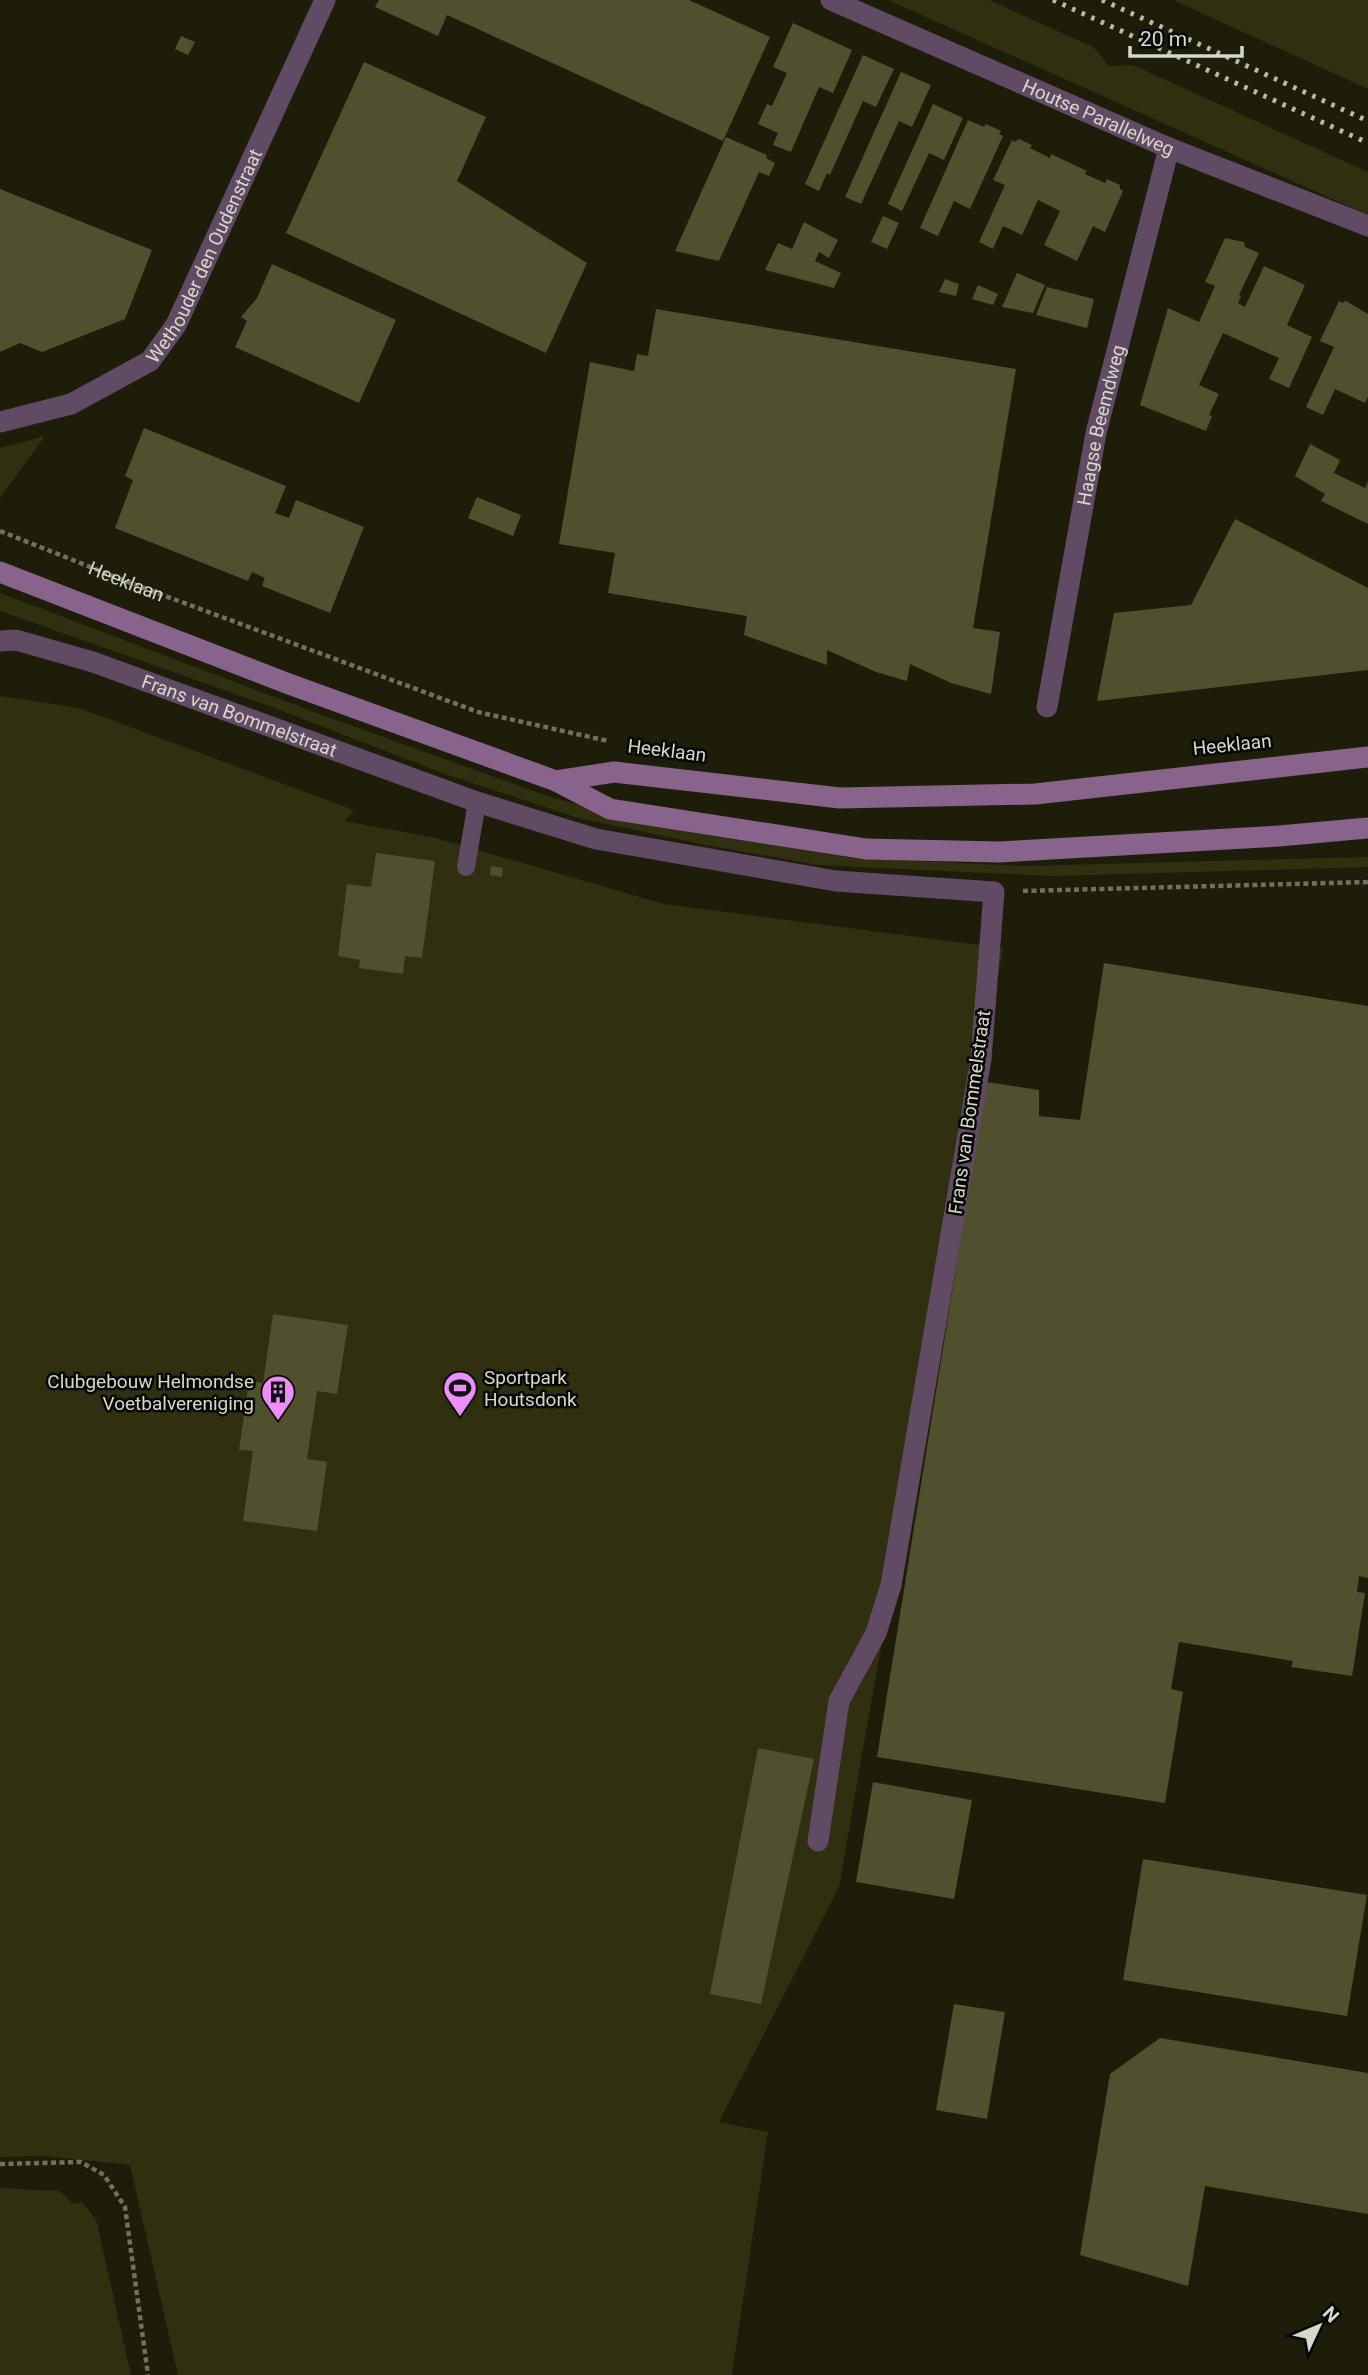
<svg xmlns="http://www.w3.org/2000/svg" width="1368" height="2375" viewBox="0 0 1368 2375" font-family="Roboto,sans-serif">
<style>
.green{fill:#302f0f}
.building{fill:#50502e}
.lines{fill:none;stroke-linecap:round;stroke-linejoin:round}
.path{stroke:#727161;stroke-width:4.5;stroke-dasharray:5 3.5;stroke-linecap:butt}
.lane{stroke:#614a64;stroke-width:18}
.street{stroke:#614a64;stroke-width:21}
.secondary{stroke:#88638c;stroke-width:21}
.rail{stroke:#bbbbad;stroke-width:5;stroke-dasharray:3.5 7;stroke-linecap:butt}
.labels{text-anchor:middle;stroke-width:5;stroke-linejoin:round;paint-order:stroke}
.street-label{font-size:19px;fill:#d7d8cb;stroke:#070702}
.poi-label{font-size:19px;fill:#d7d8cb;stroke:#070702;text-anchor:start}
</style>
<rect width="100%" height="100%" fill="#1e1d0a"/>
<g class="green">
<path d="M888,0h101l104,47 16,19 24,-1 235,107v43z"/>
<path d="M1173,0h195v89z"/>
<path d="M45,436l-45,62v-50z"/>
<path d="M0,593l314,119 239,86 135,34 165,26 172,8 343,-9v10l-316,9 -234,-11 -107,-19 -133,-28 -136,-45 -170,-66 -272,-96z"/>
<path d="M0,696l79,12 275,102 -9,11 91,17 228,66 339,44 -164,939 -120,235 49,10 -36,243h-554l-48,-210 -87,-9 -43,1z"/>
<path d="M0,2188l59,3 14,13 9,-2 14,17 35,156h-131z"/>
</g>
<g class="building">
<path d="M379,0h310l81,37 -47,104 -276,-126 -9,21 -63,-29z"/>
<path d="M793,23l59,27 -19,43 -14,-6 -28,65 -18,-7 5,-12 -20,-9 9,-20 5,2 15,-33 -14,-6z"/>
<path d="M181,36l14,6 -7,13 -13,-6z"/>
<path d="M863,55l31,14 -18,38 -13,-6 -33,74 -3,-2 -8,18 -14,-7z"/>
<path d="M364,62l122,55 -29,64 130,82 -41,90 -260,-120z"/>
<path d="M901,72l30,13 -19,42 -13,-6 -38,83 -16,-7z"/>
<path d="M933,104l30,14 -19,42 -15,-7 -27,58 -14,-7z"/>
<path d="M968,120l16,7 2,-3 15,7 -2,3 4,2 -33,73 -16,-8 -16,35 -18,-8z"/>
<path d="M726,137l41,18 -1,3 9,5 -6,13 -10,-4 -40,89 -44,-10z"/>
<path d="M1019,139l13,6 -2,3 20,10 1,-4 17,8 19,9 -2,3 20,9 2,-4 13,6v4l3,2 -18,41 -12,-6 -16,35 -33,-16 16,-34 -22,-11 -16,35 -19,-9 -10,23 -14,-7 26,-57 -12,-5 19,-40 3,2z"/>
<path d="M0,189l152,61 -27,69 -83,33 -22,-9 -20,9z"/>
<path d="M883,216l16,7 -12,26 -16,-7z"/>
<path d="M804,222l34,18 -9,18 -10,-6 -4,9 26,12 -7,15 -69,-18 13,-27 14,6z"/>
<path d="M1225,238l19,4 1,5 14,6 -20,42 2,1 -3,7 7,4 19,-41 41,19 -18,40 25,12 -23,51 -20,-9 10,-21 -56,-25 -24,52 20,9 -10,21 3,1 -6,15 -66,-26 28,-97 31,14 16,-36 -10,-4z"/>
<path d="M272,264l124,56 -37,83 -124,-56 12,-26 -6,-4 16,-19z"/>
<path d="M1017,273l28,12 -12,28 -31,-6z"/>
<path d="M945,279l14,5 -3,12 -17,-4z"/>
<path d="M978,285l20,9 -5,11 -21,-6z"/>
<path d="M1047,287l47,12 -7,29 -51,-13z"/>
<path d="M1339,301l3,2 4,-2 22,13v83l-3,6 -30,-14 -12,26 -17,-8 28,-60 -14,-6z"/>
<path d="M656,309l360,60 -43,259 27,4 -9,62 -40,-11 -41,-19 -3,17 -31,-9 -49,-22v15l-83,-30 3,-19 -139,-23 7,-40 -56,-9 31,-182 44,9 3,-17 11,2z"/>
<path d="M144,428l142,58 -11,27 14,5 7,-18 68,27 -34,86 -68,-27 3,-8 -13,-6 -4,9 -133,-53 18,-48 -8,-4z"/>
<path d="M1310,444l30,16 -6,13 31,15 3,-7v43l-47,-23 4,-7 -30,-18z"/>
<path d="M477,497l44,18 -8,21 -45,-18z"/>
<path d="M1235,519l133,69v82l-271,31 17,-88 77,-8z"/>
<path d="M376,853l59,8 -13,97 -17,-2 -2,18 -44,-6 1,-8 -22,-4 9,-72 24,3z"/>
<path d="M491,866l12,2 -1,9 -12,-2z"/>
<path d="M1104,963l264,43v572l-9,-2 -2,16 8,1 -13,83 -61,-9 2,-6 -114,-19 -8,47 12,3 -18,111 -288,-46 109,-675 53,8v26l41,4z"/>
<path d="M273,1314l75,11 -11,69 -20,-3 -10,68 20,3 -10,69 -74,-10 10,-70 -14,-1 10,-69 14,2z"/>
<path d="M758,1748l56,11 -53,245 -51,-10z"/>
<path d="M873,1782l99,18 -18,99 -98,-17z"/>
<path d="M1143,1859l224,36 -20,121 -224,-36z"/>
<path d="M954,2004l51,8 -18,107 -51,-9z"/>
<path d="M1160,2038l208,35v141l-163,-28 -17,100 -108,-31 30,-181z"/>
</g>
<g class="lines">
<g class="path">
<path id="s1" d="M0,531l133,53 345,128 130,29"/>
<path d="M1023,891l345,-9"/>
<path d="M0,2164l81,-2 23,13 21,32 23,168"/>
</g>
<path class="lane" d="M466,867l11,-65"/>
<g class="street">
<path id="s2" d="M831,0l338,148 199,78"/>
<path id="s3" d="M0,422l71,-18 79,-43 26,-36 149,-325"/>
<path id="s4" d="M0,641l16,-1 77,22 384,140 119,37 240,42 158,11 -13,167 -90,526 -15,48 -37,68 -21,140"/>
<path id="s5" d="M1047,707l49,-274 73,-285"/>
</g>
<g class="secondary">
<path d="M0,572l289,112 267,97 54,28 256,40 133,3 280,-16 89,-8"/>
<path d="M556,781l58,-9 226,26 195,-4 333,-37"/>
</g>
<g class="rail">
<path d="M1053,0l315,143"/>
<path d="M1102,0l266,121"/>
</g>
</g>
<defs>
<g id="stadium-pin" transform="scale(1.75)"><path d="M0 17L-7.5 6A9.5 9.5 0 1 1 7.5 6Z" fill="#ed8cfa" stroke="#070702"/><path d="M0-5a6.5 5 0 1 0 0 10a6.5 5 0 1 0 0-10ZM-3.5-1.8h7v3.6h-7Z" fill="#111"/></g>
<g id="building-pin" transform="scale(1.75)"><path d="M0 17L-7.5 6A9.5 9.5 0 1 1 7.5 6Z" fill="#ed8cfa" stroke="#070702"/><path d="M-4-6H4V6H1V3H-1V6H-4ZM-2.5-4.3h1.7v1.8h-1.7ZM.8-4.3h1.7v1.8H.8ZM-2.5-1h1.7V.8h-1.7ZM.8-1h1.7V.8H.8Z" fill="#111"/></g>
</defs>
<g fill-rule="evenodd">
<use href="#stadium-pin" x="460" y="1388"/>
<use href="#building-pin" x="278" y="1392"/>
</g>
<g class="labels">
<g class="street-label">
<text dy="7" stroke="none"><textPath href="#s2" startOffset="292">Houtse Parallelweg</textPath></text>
<text dy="7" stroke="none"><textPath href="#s3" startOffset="282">Wethouder den Oudenstraat</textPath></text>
<text dy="7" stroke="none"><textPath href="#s5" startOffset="287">Haagse Beemdweg</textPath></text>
<text dy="7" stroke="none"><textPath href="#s1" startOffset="136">Heeklaan</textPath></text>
<text dy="7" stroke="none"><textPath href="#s4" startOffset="252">Frans van Bommelstraat</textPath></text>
<text transform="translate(1232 744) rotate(-6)" y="7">Heeklaan</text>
<text transform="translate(667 750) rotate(7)" y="7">Heeklaan</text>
<text transform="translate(969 1112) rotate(-82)" y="7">Frans van Bommelstraat</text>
</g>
<g class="poi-label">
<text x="484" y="1384">Sportpark<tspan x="484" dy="22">Houtsdonk</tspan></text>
<text x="254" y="1388" text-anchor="end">Clubgebouw Helmondse<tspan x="254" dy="22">Voetbalvereniging</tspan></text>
</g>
</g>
<g transform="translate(1319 2326) rotate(46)" stroke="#070702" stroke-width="5" paint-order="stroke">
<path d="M0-5L12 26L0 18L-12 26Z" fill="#d7d8cb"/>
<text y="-10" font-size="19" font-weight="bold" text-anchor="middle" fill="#d7d8cb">N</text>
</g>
<path d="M1130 46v10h112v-10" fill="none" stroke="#d7d8cb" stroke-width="3.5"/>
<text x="1140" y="46" font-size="21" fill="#d7d8cb" stroke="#070702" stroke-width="5" paint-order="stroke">20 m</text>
</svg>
